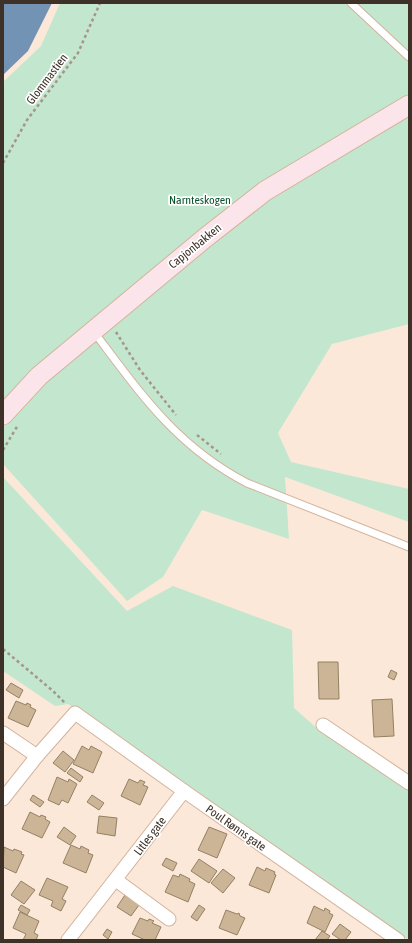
<svg xmlns="http://www.w3.org/2000/svg" width="412" height="943" viewBox="0 0 412 943" font-family="'Asap Condensed',sans-serif">
<style>
.green{fill:#c3e7ce}
.water{fill:#7393b4}
.building{fill:#cbb596;stroke:#948062}
.lines{fill:none;stroke-linecap:round;stroke-linejoin:round}
.lane-casing{stroke:#d3b39c;stroke-width:9}
.street-casing{stroke:#d3b39c;stroke-width:15}
.secondary-casing{stroke:#d3b39c;stroke-width:21}
.path{stroke:#a69588;stroke-width:2.5;stroke-dasharray:3 3;stroke-linecap:butt}
.lane{stroke:#fff;stroke-width:7}
.street{stroke:#fff;stroke-width:13}
.secondary{stroke:#fce5ea;stroke-width:19}
.labels{text-anchor:middle;stroke-width:3.5;stroke-linejoin:round;paint-order:stroke}
.street-label{font-size:12px;fill:#3e3228;stroke:#fff}
.park-label{font-size:12px;fill:#0c542f;stroke:#fff}
</style>
<rect width="100%" height="100%" fill="#fce8d9"/>
<g class="green">
<path d="M60,3h349v321l-77,20 -54,89 13,29 118,27v33l-124,-45 4,62 -87,-29 -39,67 -36,24 -124,-137v-382l38,-36z"/>
<path d="M3,477l124,134 46,-25 119,44 2,78 25,22 90,60v150l-341,-236 -13,2 -52,-35z"/>
</g>
<path class="water" d="M3,3h49l-24,48 -25,24z"/>
<g class="building">
<path d="M318,662h20l1,37h-20z"/>
<path d="M391,670l6,3 -3,7 -6,-3z"/>
<path d="M11,683l12,7 -4,8 -13,-8z"/>
<path d="M392,699l2,37 -20,1 -2,-37z"/>
<path d="M16,701l10,4 1,-2 4,2 -1,2 6,3 -8,17 -20,-9z"/>
<path d="M82,746l7,4 2,-4 11,6 -9,21 -20,-9z"/>
<path d="M63,751l11,9 -9,12 -12,-9z"/>
<path d="M71,768l12,9 -3,5 -13,-9z"/>
<path d="M57,777l11,5 1,-3 8,5 -9,19 -6,-3 -3,5 -11,-5z"/>
<path d="M129,779l9,4 2,-3 5,2 -2,3 5,2 -8,18 -19,-9z"/>
<path d="M33,795l11,7 -4,5 -10,-7z"/>
<path d="M92,795l12,8 -5,7 -12,-8z"/>
<path d="M30,812l10,5 1,-2 5,2 -1,2 5,3 -8,16 -20,-9z"/>
<path d="M99,816l18,2 -2,18 -18,-3z"/>
<path d="M64,827l12,9 -6,9 -13,-8z"/>
<path d="M209,827l18,7 -10,24 -19,-8z"/>
<path d="M71,845l9,4 1,-3 8,4 -1,3 5,2 -7,18 -23,-10z"/>
<path d="M4,847l9,4 1,-2 8,3 -1,2 3,1 -8,18 -13,-6z"/>
<path d="M166,858l11,5 -4,8 -11,-6z"/>
<path d="M199,859l18,12 -8,12 -18,-12z"/>
<path d="M257,867l8,4 1,-3 9,4 -1,2 2,1 -7,18 -20,-8z"/>
<path d="M223,869l12,9 -12,15 -12,-10z"/>
<path d="M180,874l10,5 -1,2 6,3 -7,18 -23,-10 8,-17 6,2z"/>
<path d="M47,878l21,9 -6,12 4,2 -5,10 -10,-5 2,-5 -14,-6z"/>
<path d="M21,881l14,9 -11,14 -13,-9z"/>
<path d="M125,895l14,10 -8,11 -14,-9z"/>
<path d="M21,905l9,5 -3,5 -9,-5z"/>
<path d="M199,905l6,4 -8,12 -6,-4z"/>
<path d="M314,906l10,5 1,-3 5,3 -1,2 4,2 -8,17 -18,-9z"/>
<path d="M226,910l11,4 2,-1 1,3 5,2 -8,17 -18,-7z"/>
<path d="M20,912l19,9 -5,12 4,2 -2,5h-13l3,-6 -13,-6z"/>
<path d="M140,918l8,3 1,-2 5,2 -2,2 9,4 -6,13h-10l-13,-6z"/>
<path d="M340,924l11,8 -6,8h-4l-9,-6z"/>
<path d="M107,929l5,3 -4,7 -5,-4z"/>
<path d="M322,931l8,5 -3,4h-12z"/>
</g>
<g class="lines">
<g class="lane-casing">
<g id="lane">
<path d="M351,3l58,54"/>
<path d="M94,332c47,62 82,114 153,151l162,64"/>
</g>
</g>
<g class="street-casing">
<g id="street">
<path d="M323,725l86,58"/>
<path d="M3,733l34,23"/>
<path d="M3,799l34,-43 38,-43 109,78 214,149"/>
<path d="M116,880l53,39"/>
<path d="M68,940l116,-149"/>
</g>
</g>
<g class="secondary-casing">
<path id="secondary" d="M3,415l36,-39 166,-138 60,-47 144,-86"/>
</g>
<g class="path">
<path d="M3,163l24,-43 51,-67 22,-50"/>
<path d="M116,332l24,38 36,45"/>
<path d="M197,435l24,19"/>
<path d="M3,450l15,-25"/>
<path d="M3,649l50,42 13,13"/>
</g>
<use href="#lane" class="lane"/>
<use href="#street" class="street"/>
<use href="#secondary" class="secondary"/>
</g>
<g class="labels">
<g class="street-label">
<text transform="translate(47 79) rotate(-53)" y="4">Glommastien</text>
<text transform="translate(195 246) rotate(-39)" y="4">Capjonbakken</text>
<text transform="translate(236 828) rotate(35)" y="4">Poul Rønns gate</text>
<text transform="translate(150 836) rotate(-53)" y="4">Litles gate</text>
</g>
<g class="park-label">
<text x="200" y="204">Narnteskogen</text>
</g>
</g>
<rect width="412" height="943" fill="none" stroke="#3e3228" stroke-width="8"/>
</svg>
